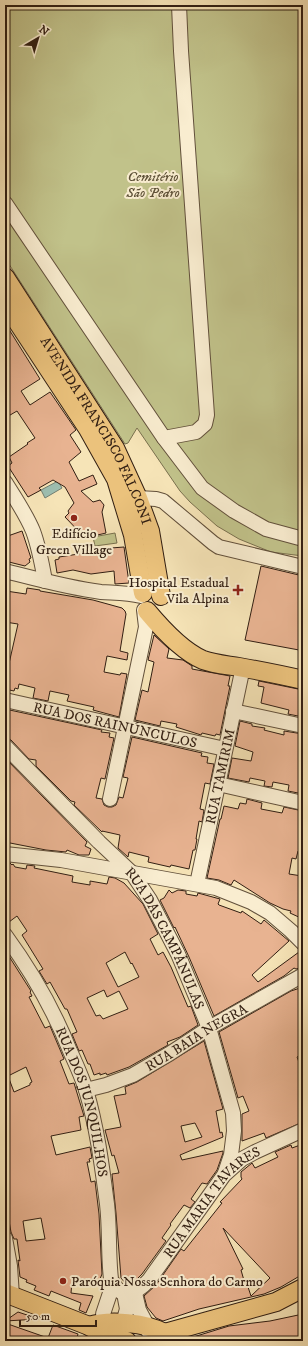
<svg xmlns="http://www.w3.org/2000/svg" width="308" height="1346" viewBox="0 0 308 1346" font-family="'IM FELL DW Pica',serif">
<style>
.green{fill:#c1c28a;stroke:#79704e}
.water{fill:#9dbeb0;stroke:#727e71}
.building{fill:#e8b391;stroke:#311e12;fill-rule:evenodd}
.lines{fill:none;stroke-linecap:round;stroke-linejoin:round}
.minor-casing{stroke:#62503b;stroke-width:16}
.major-casing{stroke:#311e12;stroke-width:20}
.minor{stroke:#f9edd0;stroke-width:14}
.major{stroke:#ebc27c;stroke-width:18}
.poi-dot{fill:#8f2418;stroke:#f9edd0;stroke-width:1.5}
.labels{text-anchor:middle;stroke-width:4;stroke-linejoin:round;paint-order:stroke}
.park-label{font-size:14px;font-style:italic;fill:#5c4f36;stroke:#f9edd0}
.street-label{font-size:14px;fill:#311e12;stroke:#f9edd0}
.poi-label{font-size:14px;fill:#311e12;stroke:#f9edd0}
</style>
<rect width="100%" height="100%" fill="#f6e4b7"/>
<filter id="stains"><feTurbulence type="fractalNoise" baseFrequency=".005" numOctaves="4"/><feColorMatrix values="0 0 0 0 .2 0 0 0 0 .09 0 0 0 0 .02 0 0 0 .5 -.17"/></filter>
<radialGradient id="worn" r=".72"><stop offset=".6" stop-color="#630" stop-opacity="0"/><stop offset="1" stop-color="#630" stop-opacity=".3"/></radialGradient>
<g class="green">
<path d="M5,5h298v551l-32,-4 -32,-13 -22,-13 -27,-24 -10,-11 -43,-63 -9,15 -3,1 -120,-186z"/>
<path d="M115,533l2,10 -22,3 -2,-9z"/>
</g>
<path class="water" d="M58,481l4,7 -17,10 -4,-8z"/>
<g class="building">
<path d="M5,323l35,56 -19,12 9,14 20,-13 26,38 -6,5 11,17 -12,10 10,19 14,-6 4,9 -16,7 12,11 7,-2 4,5 -2,7 4,21 -21,5 -20,-21 4,-4 -1,-2 6,-8 -9,-16 -12,-7 -14,8 2,2 -13,7 -20,-31 4,-3 -3,-6 19,-13 -1,-1 8,-5 -18,-27 -12,7z"/>
<path d="M22,531l9,27 -2,1 1,3 -5,4 -20,-5v-24z"/>
<path d="M124,547l5,36 -14,1 -1,-13 -23,3 -18,-4 -16,3 -2,-13 4,-1v-2l52,-8v-1z"/>
<path d="M261,566l42,10v74l-4,-1v1l-54,-10z"/>
<path d="M27,588l13,2v1l53,9 29,8 3,3 1,3 -6,37 8,2 -1,7 -20,-4 -3,16 16,3 1,-2 6,1 -8,43 -26,-7 1,-3 -27,-6 2,-6 -19,-4 -2,10 -15,-3 2,-10 -16,-4 -1,5 -3,-1 -1,3 -9,-2v-22l3,1 10,-44 -13,-2v-25l1,-6 20,3z"/>
<path d="M154,635l15,14 -2,9 16,2 9,6v3l38,7 -2,10h2l-10,49 -4,-1 -1,2 -13,-3 -1,2 -3,-1 -22,-7 1,-3 -16,-3 -1,5 -25,-6 7,-30 6,2 6,-30 -6,-2z"/>
<path d="M259,681l44,9v27l-15,-3 1,-4 -28,-7 3,-16 -6,-1z"/>
<path d="M5,709l97,21 -1,2 9,1 -1,4 5,1 -9,41 -4,-1 -5,20 6,1 2,6 4,2h4l4,-2 3,-8 4,1 5,-20 -5,-1 9,-40 70,16 -1,3 7,1 -1,6 7,1 -4,20 -5,-1 -5,26 4,1 -2,12 -3,-1 -3,18h1l-2,11h-2l-4,19 -18,-4 -1,2 -22,-5 1,-5 -20,-5 -1,5 -10,-9 2,-13 -18,-4v1l-28,-27 1,-3 -4,-1 -35,-35v-6l-7,-1 -18,-19 -6,-2z"/>
<path d="M240,721l12,3v2l13,2 -1,2 20,5v-4l19,3v60l-15,-3 1,-6 -16,-3 -1,5 -8,-1 1,-5 -15,-3 -1,4 -21,-4 4,-20 19,3 2,-9 -18,-6z"/>
<path d="M5,758l82,84 -2,4 6,3 -2,6h-10l-12,-5 -1,2 -20,-2 -41,-8z"/>
<path d="M247,799l15,4 -1,6 21,4 2,-6 19,4v41l-5,-1 -2,8 -4,-1 -3,16 13,2 -1,3h2v40l-13,-6 1,-2 -8,-2 -13,-6 -36,-23 -3,5 -12,-5 -12,-2 13,-59h1l3,-13 14,3 2,-6 6,1z"/>
<path d="M5,863h5l2,2 1,-1 2,3 11,2 1,-4 8,1 -1,2 39,8 -1,6 18,3v-4l17,3 2,-7 6,1 9,5 19,21 15,30 -8,5 8,16 5,-3 8,15 17,40 3,-1 7,19 -18,12 -13,5 1,3 -39,22 -22,8 -1,-2 -6,2v-2l-6,2 -4,-11h-2l-6,-14 -3,1 -7,-17 5,-2 -10,-23h-2l-15,-27 -3,2 -8,-13 4,-2 -21,-34 5,-4 -10,-15 -12,9zM125,952l6,12 1,-1 7,14 -21,10 -12,-24zM104,990l3,7 12,-6 9,18 -25,10 -3,-4 -4,1 -9,-18z"/>
<path d="M169,890l3,3 6,-3 8,1v3l11,2 1,-3 22,6 -2,5 1,1 22,8 1,-2 19,13 3,-4 25,21 -37,34 6,7 41,-30 4,4v11l-7,2 -2,-1 -10,8 -70,40 -25,-59 -14,-30 -1,1 -14,-28 4,-2z"/>
<path d="M5,950l26,41 -1,1 2,4 -3,1 16,31 5,-2 14,33 -4,2 9,23 5,-1 10,33 -5,1 2,13 -30,6 5,19 34,-8 2,11 -3,1 1,3h-3l4,20 4,-1 4,33 3,60 -4,10 -26,-2 -1,11 22,3 -7,17 -7,-3 2,-7 -30,-12 -2,5 -15,-6 2,-4 -10,-4 1,-2 -7,-3 -2,-17 2,1 -3,-22h-3l-3,-7 -4,-22h-2v-208l3,-2 -3,-4zM26,1067l6,15 -2,1v2l-16,7 -6,-16zM41,1218l4,21 -19,2 -3,-20z"/>
<path d="M303,987v66l-6,4 6,16v49l-37,16 -2,-5 -22,8v-27l7,-3 -6,-15 -5,2 -19,-66 72,-41z"/>
<path d="M204,1041l19,68 -7,2 4,22 2,-1 1,5 -43,18 2,5 41,-9v2l-6,17 -10,14 -5,-1 -11,16 4,3 -5,6 -6,-3 -14,19 1,1 -9,13 4,3 -24,33 -8,8 -7,3 -6,-7 -5,-65 -4,-39 7,-1 -5,-18 -2,1 -7,-26 16,-3 -7,-31 12,-2 -1,-7 12,-5zM195,1123l7,14 -17,5 -4,-16z"/>
<path d="M303,1144v130l-22,13 -17,7 -65,15 -36,12 -7,-3 -9,-11 -3,-11 12,-11 25,-36 3,2 38,-48 -2,-1 22,-23 -1,-2v-5l11,-9 3,5 23,-11 -3,-5 16,-7 1,3zM223,1228l47,50 -19,18 -4,-12h-2l-4,-14 2,-1z"/>
<path d="M18,1312l21,7 -34,2z"/>
<path d="M303,1314v27h-113v-3l39,-12 41,-5z"/>
<path d="M5,1323l43,15 5,-13 25,9 -2,7h-71z"/>
</g>
<g class="lines">
<g class="minor-casing">
<g id="minor">
<path d="M5,203l159,235 38,50 32,23 32,18 37,10"/>
<path d="M164,438l32,-6 9,-8 2,-9 -26,-364 -2,-46"/>
<path d="M5,482c10,16 21,32 28,49 6,16 9,33 12,50"/>
<path d="M138,498l18,1 7,2 50,42 6,4 84,20"/>
<path d="M5,571c32,8 64,17 96,21 14,1 27,1 40,4"/>
<path id="s1" d="M5,700l220,49"/>
<path d="M233,711l70,15"/>
<path id="s2" d="M5,746l94,96 33,31 18,27 28,54 31,74 24,85 1,18 -3,24 -6,18"/>
<path d="M218,784l85,19"/>
<path d="M110,799l36,-172 -2,-17"/>
<path d="M5,854l56,6 155,28 35,14 19,11 21,18 12,12"/>
<path id="s3" d="M197,884l46,-217"/>
<path id="s4" d="M5,935c27,37 48,73 65,116 6,13 12,26 16,39 11,37 16,76 21,114 3,25 1,50 4,75 10,23 25,15 38,1l75,-105 18,-16 13,-7 48,-22"/>
<path id="s5" d="M86,1090l20,-5 27,-10 36,-21 40,-26 94,-53"/>
<path d="M5,1238l5,28 2,30"/>
<path d="M135,1293l4,17 9,17 1,6"/>
<path d="M103,1314l10,-30"/>
<path d="M123,1323l4,-14 -3,-16"/>
<path d="M175,1330l7,11"/>
</g>
</g>
<g class="major-casing">
<g id="major">
<path id="s6" d="M5,277l110,171 23,50 12,33 11,65"/>
<path d="M5,303l83,126 28,50 17,56 10,58"/>
<path d="M147,611c15,18 35,40 56,49 11,4 24,5 36,7 22,4 43,8 64,13"/>
<path d="M5,1293l84,33 12,7 26,8"/>
<path d="M89,1326c21,-7 57,-3 76,7"/>
<path d="M155,1341l10,-8 111,-31 27,-14"/>
</g>
</g>
<use href="#minor" class="minor"/>
<use href="#major" class="major"/>
</g>
<g class="poi-dot">
<circle cx="74" cy="518" r="4"/>
<path d="M236 584h4v4h4v4h-4v4h-4v-4h-4v-4h4z"/>
<circle cx="63" cy="1281" r="4"/>
</g>
<g class="labels">
<g class="park-label">
<text x="153" y="181">Cemitério<tspan x="153" dy="16">São Pedro</tspan></text>
</g>
<g class="street-label">
<text dy="5" stroke="none"><textPath href="#s6" startOffset="179">AVENIDA FRANCISCO FALCONI</textPath></text>
<text dy="5" stroke="none"><textPath href="#s1" startOffset="113">RUA DOS RAINÚNCULOS</textPath></text>
<text dy="5" stroke="none"><textPath href="#s3" startOffset="110">RUA TAMIRIM</textPath></text>
<text dy="5" stroke="none"><textPath href="#s2" startOffset="253">RUA DAS CAMPÂNULAS</textPath></text>
<text dy="5" stroke="none"><textPath href="#s5" startOffset="123">RUA BAIA NEGRA</textPath></text>
<text dy="5" stroke="none"><textPath href="#s4" startOffset="186">RUA DOS JUNQUILHOS</textPath></text>
<text dy="5" stroke="none"><textPath href="#s4" startOffset="517">RUA MARIA TAVARES</textPath></text>
</g>
<g class="poi-label">
<text x="74" y="538">Edifício<tspan x="74" dy="16">Green Village</tspan></text>
<text x="229" y="587" text-anchor="end">Hospital Estadual<tspan x="229" dy="16">Vila Alpina</tspan></text>
<text x="71" y="1286" text-anchor="start">Paróquia Nossa Senhora do Carmo</text>
</g>
</g>
<rect width="308" height="1346" fill="none" stroke="#f6e4b7" stroke-width="20"/>
<rect x="6" y="6" width="296" height="1334" fill="none" stroke="#311e12" stroke-width="2"/>
<rect x="10" y="10" width="288" height="1326" fill="none" stroke="#311e12"/>
<g transform="translate(38 38) rotate(38)" stroke="#f9edd0" stroke-width="3" paint-order="stroke">
<path d="M0-3L7 15L0 10L-7 15Z" fill="#311e12"/>
<text y="-6" font-size="11" font-weight="bold" text-anchor="middle" fill="#311e12">N</text>
</g>
<path d="M20 1320v6h76v-6" fill="none" stroke="#311e12" stroke-width="2"/>
<text x="26" y="1320" font-size="12" fill="#311e12" stroke="#f9edd0" stroke-width="3" paint-order="stroke">50 m</text>
<rect width="100%" height="100%" filter="url(#stains)"/>
<rect width="100%" height="100%" fill="url(#worn)"/>
</svg>
